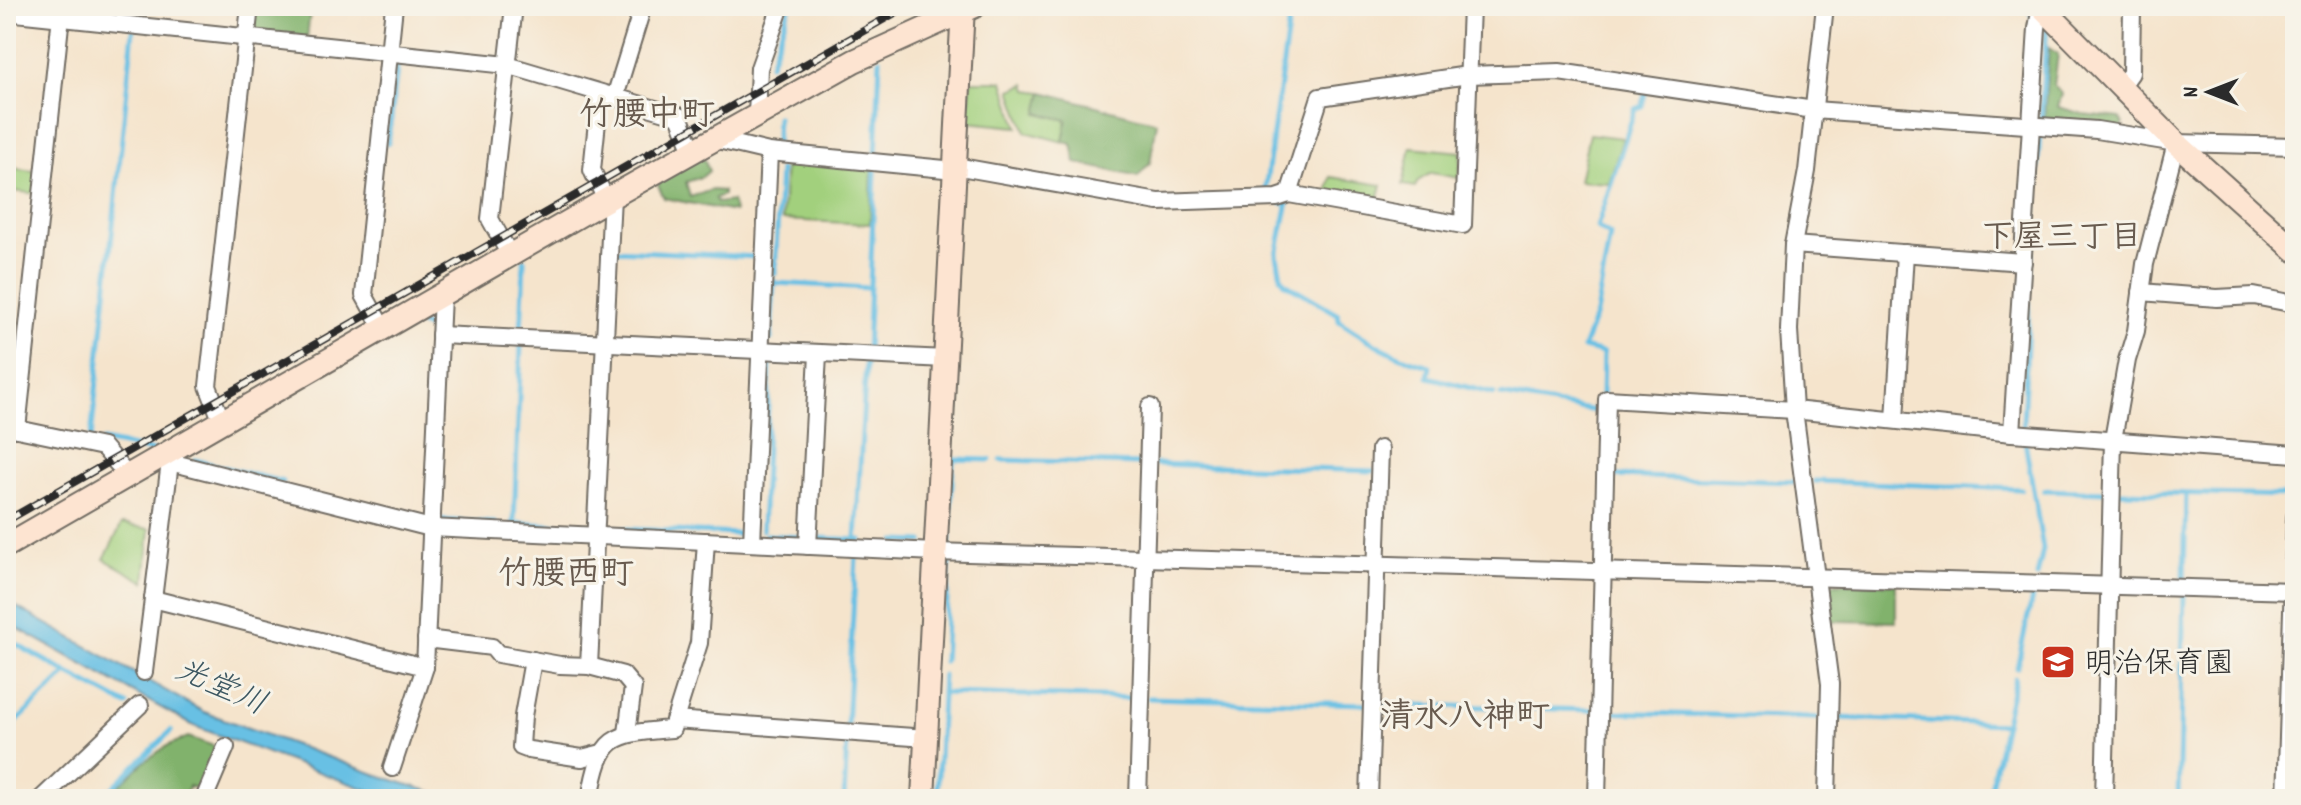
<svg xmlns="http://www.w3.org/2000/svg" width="2301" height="805" viewBox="0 0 2301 805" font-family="Dekko,'Klee One',sans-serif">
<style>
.green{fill:#a2d07d;stroke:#667e54;stroke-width:2}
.forest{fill:#81b26c;stroke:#566e4c;stroke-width:2}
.water{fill:#67c0e4;stroke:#497688;stroke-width:2}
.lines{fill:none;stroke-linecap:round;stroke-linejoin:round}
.stream{stroke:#67c0e4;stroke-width:5}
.street-casing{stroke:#726c63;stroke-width:20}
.secondary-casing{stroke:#726c63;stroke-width:26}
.street{stroke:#fff;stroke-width:16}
.secondary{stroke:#fde4d1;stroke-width:22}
.rail-casing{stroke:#2b2b2b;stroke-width:8}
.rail{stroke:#f7f3e8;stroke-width:5;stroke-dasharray:15;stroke-linecap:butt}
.labels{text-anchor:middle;stroke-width:6;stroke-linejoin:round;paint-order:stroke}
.poi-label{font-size:30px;fill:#2b2b2b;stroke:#f7f3e8;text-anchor:start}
.neighbourhood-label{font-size:32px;font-weight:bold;fill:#685b4f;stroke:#f7f3e8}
.water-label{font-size:32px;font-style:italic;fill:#3d5862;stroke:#f7f3e8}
.quarter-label{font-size:34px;font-weight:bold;fill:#685b4f;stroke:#f7f3e8}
</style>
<rect width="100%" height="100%" fill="#f7f3e8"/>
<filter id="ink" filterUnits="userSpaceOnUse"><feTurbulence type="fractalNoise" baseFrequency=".0125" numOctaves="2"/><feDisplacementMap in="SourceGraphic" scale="16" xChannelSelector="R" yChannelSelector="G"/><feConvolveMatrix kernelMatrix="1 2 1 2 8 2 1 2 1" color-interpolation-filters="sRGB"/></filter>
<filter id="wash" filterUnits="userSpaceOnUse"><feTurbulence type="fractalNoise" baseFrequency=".006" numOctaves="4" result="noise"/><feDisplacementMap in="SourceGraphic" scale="32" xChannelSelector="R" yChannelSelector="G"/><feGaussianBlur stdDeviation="1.8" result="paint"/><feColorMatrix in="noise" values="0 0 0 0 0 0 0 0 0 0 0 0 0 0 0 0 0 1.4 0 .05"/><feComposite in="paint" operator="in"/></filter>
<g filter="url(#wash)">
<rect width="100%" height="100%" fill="#f5e4cc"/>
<g class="green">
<path d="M971,81h32l15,46 -50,-5z"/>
<path d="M1026,84l2,6 15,2 -4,21 28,7 -4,22 -37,-10 -15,-42z"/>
<path d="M1589,134l34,4 -14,45 -30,-2z"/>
<path d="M1411,147l50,5 -2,26 -28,-5 -13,8 -3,6 -12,-2z"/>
<path d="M785,161l87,9 -2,54 -88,-4z"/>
<path d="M6,167l34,5 -2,22 -32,-4z"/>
<path d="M1331,177l51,8 -6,22 -40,-11 -8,-6z"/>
<path d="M122,524l28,5 -5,53 -41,-23z"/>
</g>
<g class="forest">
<path d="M254,6l56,5 -3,29 -52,-6z"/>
<path d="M2049,48l9,6 -4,32 8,8 -4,13 25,7 37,4 3,6 -2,5 -77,-10z"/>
<path d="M1043,92l114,30 -7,41 -12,14 -62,-14 -4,-19 -9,-2 4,-22 -29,-7z"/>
<path d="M696,159h8l5,12 -7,6 -16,5 4,15 22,-7 11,1v4l-8,3 2,5 15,-2 2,11 -70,-14 -6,-12 3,-7z"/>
<path d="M1830,583l66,1v38l-66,-1 -3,-32z"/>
<path d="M188,737l26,9 3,9 -17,35 -11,-4 -6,13h-79l41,-38 22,-15z"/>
</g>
<path class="water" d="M6,601l198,111 179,65 72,22h-63l-198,-73 -188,-104z"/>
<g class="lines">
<g class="stream">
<path d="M2024,6l9,10"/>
<path d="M132,19h2l1,-13"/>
<path d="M770,64l20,-58"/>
<path d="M2041,118l6,-95"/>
<path d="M776,142l1,-25"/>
<path d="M388,143l10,-83"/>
<path d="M876,155l4,-96"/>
<path d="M1268,192l-3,-1 26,-185"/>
<path d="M1282,203l6,-1 -11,53 4,22 4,6 53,31 1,7c30,20 56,37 91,45l-2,11 66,17"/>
<path d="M616,250l141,7"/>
<path d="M775,274l5,-104"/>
<path d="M774,283l96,5"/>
<path d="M2030,288l10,-156"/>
<path d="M415,323l19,6 -1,4"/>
<path d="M521,333l3,-73"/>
<path d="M771,339l3,-58"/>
<path d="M867,351l8,-180"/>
<path d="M1501,395l101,17"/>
<path d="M1602,399l1,-46 -20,-5 13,-34 14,-79 -13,-8 38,-118 7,-3 4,-16"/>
<path d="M1939,417l68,7"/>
<path d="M2023,425l6,-122"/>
<path d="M91,438l42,-407"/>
<path d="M103,441l50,10"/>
<path d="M2025,441l18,108 -6,28"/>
<path d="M2292,445l2,-36"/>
<path d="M195,460l88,22"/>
<path d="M1001,460l141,4"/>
<path d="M1156,464l217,7"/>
<path d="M1616,476l177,6"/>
<path d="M1815,481l206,8"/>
<path d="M2044,490l63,2"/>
<path d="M2119,492l172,4v-33"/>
<path d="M438,520l57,3"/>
<path d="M513,523l76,4"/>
<path d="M514,523l7,-178"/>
<path d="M605,528l135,6"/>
<path d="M762,530l8,-168"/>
<path d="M766,535l33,2"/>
<path d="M819,538l42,2"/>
<path d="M856,540l10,-179"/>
<path d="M896,541l27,1"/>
<path d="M949,543l4,-84 37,1"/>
<path d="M2184,582l2,-88"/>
<path d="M7,639l60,34"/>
<path d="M944,661l5,-101"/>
<path d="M2017,668l17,-80"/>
<path d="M942,693l195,5"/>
<path d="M1149,698l217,6"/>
<path d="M1378,704l215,6"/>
<path d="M1606,712l211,6"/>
<path d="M1838,718l167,6"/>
<path d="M847,727l9,-170"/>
<path d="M6,732l61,-59 60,32"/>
<path d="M1996,798l27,1"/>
<path d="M101,799l70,-68"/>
<path d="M844,799l3,-58"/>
<path d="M937,799l6,-124"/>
<path d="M1988,799l27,-121"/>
<path d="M2178,799l6,-205"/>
</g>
</g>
</g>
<g filter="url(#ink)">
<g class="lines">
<g class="street-casing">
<g id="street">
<path d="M1825,6l-18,165 -14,74 -4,85 5,80 36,274 -3,115"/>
<path d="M6,12l501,53 172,51 14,35"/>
<path d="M2120,88l11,-15 1,-67"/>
<path d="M600,93l-8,77 14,30"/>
<path d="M615,97l28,-91"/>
<path d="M757,115l2,-47 22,-62"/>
<path d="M714,139l55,13 186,18"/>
<path d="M955,166l203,36 119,-4 12,-4 31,-97 148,-22 91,-3 255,38 283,20 79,13 119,3"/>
<path d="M1289,194l174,31 8,-219"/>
<path d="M1793,245l230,17"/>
<path d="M510,255l-20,-36 24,-213"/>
<path d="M2141,292l76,6 37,-2 41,8"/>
<path d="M383,329l-19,-34 30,-289"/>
<path d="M440,335l506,24"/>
<path d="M1895,420l10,-167"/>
<path d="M222,422l-14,-36 42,-380"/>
<path d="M8,427l95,20 25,29"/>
<path d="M17,429l45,-423"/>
<path d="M2012,433l25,-405 4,-21"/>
<path d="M158,459l273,69 504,24 1360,39"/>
<path d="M752,543l17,-391"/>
<path d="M808,546l10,-192"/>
<path d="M153,599l272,68"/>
<path d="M426,639l66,8 6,7 62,11 29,1 34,9 10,12 -6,46"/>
<path d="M533,660l-10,56 -2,31 8,3 53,8 20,-5"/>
<path d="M589,666l23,-470"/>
<path d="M144,672l26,-210"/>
<path d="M674,720l253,18"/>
<path d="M392,768l33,-101 17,-371"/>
<path d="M41,799l99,-94"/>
<path d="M204,799l22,-52"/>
<path d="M590,799c11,-64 21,-65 82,-70l27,-86 7,-102"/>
<path d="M1138,799l12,-392"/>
<path d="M1369,799l11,-350"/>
<path d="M1597,799l10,-400 187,11 218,23 283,21"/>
<path d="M2104,799l9,-359 14,-80 9,-29 9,-67 31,-121"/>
<path d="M2286,799l9,-282"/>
</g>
</g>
<g class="secondary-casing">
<g id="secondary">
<path d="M2041,6l135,137 119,107"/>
<path d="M6,546l600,-346 248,-139 121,-55"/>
<path d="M923,799l40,-793"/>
</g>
</g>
<use href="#street" class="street"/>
<use href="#secondary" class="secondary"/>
<g class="rail-casing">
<path id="rail" d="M6,521l901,-515"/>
</g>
<use href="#rail" class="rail"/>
</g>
</g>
<defs>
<g id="school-square" transform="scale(1.8)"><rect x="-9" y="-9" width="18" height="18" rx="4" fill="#c8321e" stroke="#f7f3e8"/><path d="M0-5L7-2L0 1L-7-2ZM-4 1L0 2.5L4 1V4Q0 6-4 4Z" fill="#fff"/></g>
</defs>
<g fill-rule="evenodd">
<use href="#school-square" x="2058" y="662"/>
</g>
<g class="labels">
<g class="poi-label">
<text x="2084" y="672">明治保育園</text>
</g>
<g class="neighbourhood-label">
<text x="2062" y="246">下屋三丁目</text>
</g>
<g class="water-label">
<text transform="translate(222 685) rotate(24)" y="11">光堂川</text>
</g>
<g class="quarter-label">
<text x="647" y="124">竹腰中町</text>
<text x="566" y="583">竹腰西町</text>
<text x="1465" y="726">清水八神町</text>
</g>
</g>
<rect width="2301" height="805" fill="none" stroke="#f7f3e8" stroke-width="32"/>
<g transform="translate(2209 92) rotate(270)" stroke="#f7f3e8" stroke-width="6" paint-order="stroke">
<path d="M0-6L14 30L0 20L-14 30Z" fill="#2b2b2b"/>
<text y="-12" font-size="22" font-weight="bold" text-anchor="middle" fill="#2b2b2b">N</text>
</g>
</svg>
